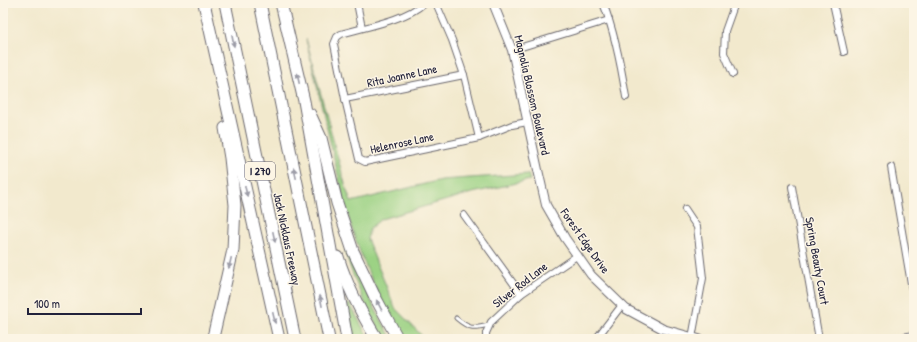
<svg xmlns="http://www.w3.org/2000/svg" width="917" height="342" viewBox="0 0 917 342" font-family="'Patrick Hand',sans-serif">
<style>
.green{fill:#9cd284;stroke:#5f7a60}
.lines{fill:none;stroke-linecap:round;stroke-linejoin:round}
.service-casing{stroke:#6b686e;stroke-width:5}
.minor-casing{stroke:#6b686e;stroke-width:8}
.tertiary-casing{stroke:#6b686e;stroke-width:10}
.motorway-casing{stroke:#6b686e;stroke-width:13}
.service{stroke:#fff;stroke-width:3}
.minor{stroke:#fff;stroke-width:6}
.tertiary{stroke:#fff;stroke-width:8}
.motorway{stroke:#fff;stroke-width:11}
.oneway{fill:#9c9ca7}
.labels{text-anchor:middle;stroke-width:3;stroke-linejoin:round;paint-order:stroke}
.shield{fill:#fcf5e5;stroke:#63616e;stroke-width:1}
.shield-label{font-size:11px;font-weight:bold;fill:#22223b}
.street-label{font-size:12px;fill:#22223b;stroke:#fcf5e5}
</style>
<rect width="100%" height="100%" fill="#fcf5e5"/>
<filter id="ink" filterUnits="userSpaceOnUse"><feTurbulence type="fractalNoise" baseFrequency=".025" numOctaves="2"/><feDisplacementMap in="SourceGraphic" scale="8" xChannelSelector="R" yChannelSelector="G"/><feConvolveMatrix kernelMatrix="1 2 1 2 8 2 1 2 1" color-interpolation-filters="sRGB"/></filter>
<filter id="wash" filterUnits="userSpaceOnUse"><feTurbulence type="fractalNoise" baseFrequency=".012" numOctaves="4" result="noise"/><feDisplacementMap in="SourceGraphic" scale="16" xChannelSelector="R" yChannelSelector="G"/><feGaussianBlur stdDeviation="0.9" result="paint"/><feColorMatrix in="noise" values="0 0 0 0 0 0 0 0 0 0 0 0 0 0 0 0 0 1.4 0 .05"/><feComposite in="paint" operator="in"/></filter>
<g filter="url(#wash)">
<rect width="100%" height="100%" fill="#f2e9cd"/>
<g class="green">
<path d="M306,39l40,149 5,14 90,-22 87,-6 2,6 -62,14 -87,25 -11,9 -3,11 28,69 30,31h-20c-28,-41 -47,-86 -60,-134z"/>
<path d="M348,250l26,57 18,32h-8c-17,-29 -29,-55 -39,-88z"/>
<path d="M350,304l19,35h-15l-7,-34z"/>
</g>
</g>
<g filter="url(#ink)">
<g class="lines">
<g class="service-casing">
<path id="service" d="M456,318c13,11 17,11 33,7"/>
</g>
<g class="minor-casing">
<g id="minor">
<path d="M357,3l5,25"/>
<path d="M424,3c-18,17 -59,24 -83,31l-4,3 -3,7 11,55 14,60 6,3 114,-24 33,-13 15,-3"/>
<path d="M436,3l16,37 12,35 15,63"/>
<path d="M603,3c12,30 18,62 23,94"/>
<path d="M833,3l11,49"/>
<path d="M512,50l97,-30"/>
<path d="M733,74l-9,-21 1,-22 10,-28"/>
<path d="M345,99l119,-24"/>
<path d="M891,167l23,134"/>
<path d="M792,187l27,152"/>
<path d="M685,209l12,18 6,51 -11,60"/>
<path d="M464,215l57,79"/>
<path d="M486,339v-6l5,-11 30,-28 57,-39"/>
<path d="M596,339l26,-34"/>
</g>
</g>
<g class="tertiary-casing">
<g id="tertiary">
<path d="M493,3l19,47 26,120 8,35 19,33 26,37 35,34 37,20 36,10"/>
<path d="M898,339l16,-3"/>
</g>
</g>
<g class="motorway-casing">
<g id="motorway">
<path d="M204,3l75,336"/>
<path d="M225,3l70,336"/>
<path d="M260,3l69,336"/>
<path d="M281,3l23,98 43,238"/>
<path d="M310,114l11,24 16,65 16,48 21,44 24,44"/>
<path d="M338,257c9,29 23,56 39,82"/>
<path d="M212,339l2,-6 19,-83 2,-45 -5,-47 -5,-30"/>
</g>
</g>
<use href="#service" class="service"/>
<use href="#minor" class="minor"/>
<use href="#tertiary" class="tertiary"/>
<use href="#motorway" class="motorway"/>
</g>
<defs><path id="oneway-solid" d="M-6-.8H1V-3.2L6.5 0L1 3.2V.8H-6Z"/></defs>
<g class="oneway">
<use href="#oneway-solid" transform="translate(233 41) rotate(79)"/>
<use href="#oneway-solid" transform="translate(298 78) rotate(-103)"/>
<use href="#oneway-solid" transform="translate(295 173) rotate(-102)"/>
<use href="#oneway-solid" transform="translate(246 191) rotate(77)"/>
<use href="#oneway-solid" transform="translate(274 237) rotate(78)"/>
<use href="#oneway-solid" transform="translate(230 263) rotate(103)"/>
<use href="#oneway-solid" transform="translate(321 301) rotate(-101)"/>
<use href="#oneway-solid" transform="translate(379 305) rotate(-118)"/>
<use href="#oneway-solid" transform="translate(274 318) rotate(77)"/>
</g>
</g>
<g class="labels">
<rect class="shield" x="245" y="162" width="30" height="18" rx="3"/>
<g class="shield-label">
<text x="260" y="175">I 270</text>
</g>
<g class="street-label">
<text transform="translate(402 76) rotate(-12)" y="4">Rita Joanne Lane</text>
<text transform="translate(532 95) rotate(77)" y="4">Magnolia Blossom Boulevard</text>
<text transform="translate(402 143) rotate(-12)" y="4">Helenrose Lane</text>
<text transform="translate(287 239) rotate(78)" y="4">Jack Nicklaus Freeway</text>
<text transform="translate(585 241) rotate(55)" y="4">Forest Edge Drive</text>
<text transform="translate(817 261) rotate(80)" y="4">Spring Beauty Court</text>
<text transform="translate(520 285) rotate(-38)" y="4">Silver Rod Lane</text>
</g>
</g>
<rect width="917" height="342" fill="none" stroke="#fcf5e5" stroke-width="16"/>
<path d="M28 308v6h113v-6" fill="none" stroke="#22223b" stroke-width="2"/>
<text x="34" y="308" font-size="12" fill="#22223b" stroke="#fcf5e5" stroke-width="3" paint-order="stroke">100 m</text>
</svg>
